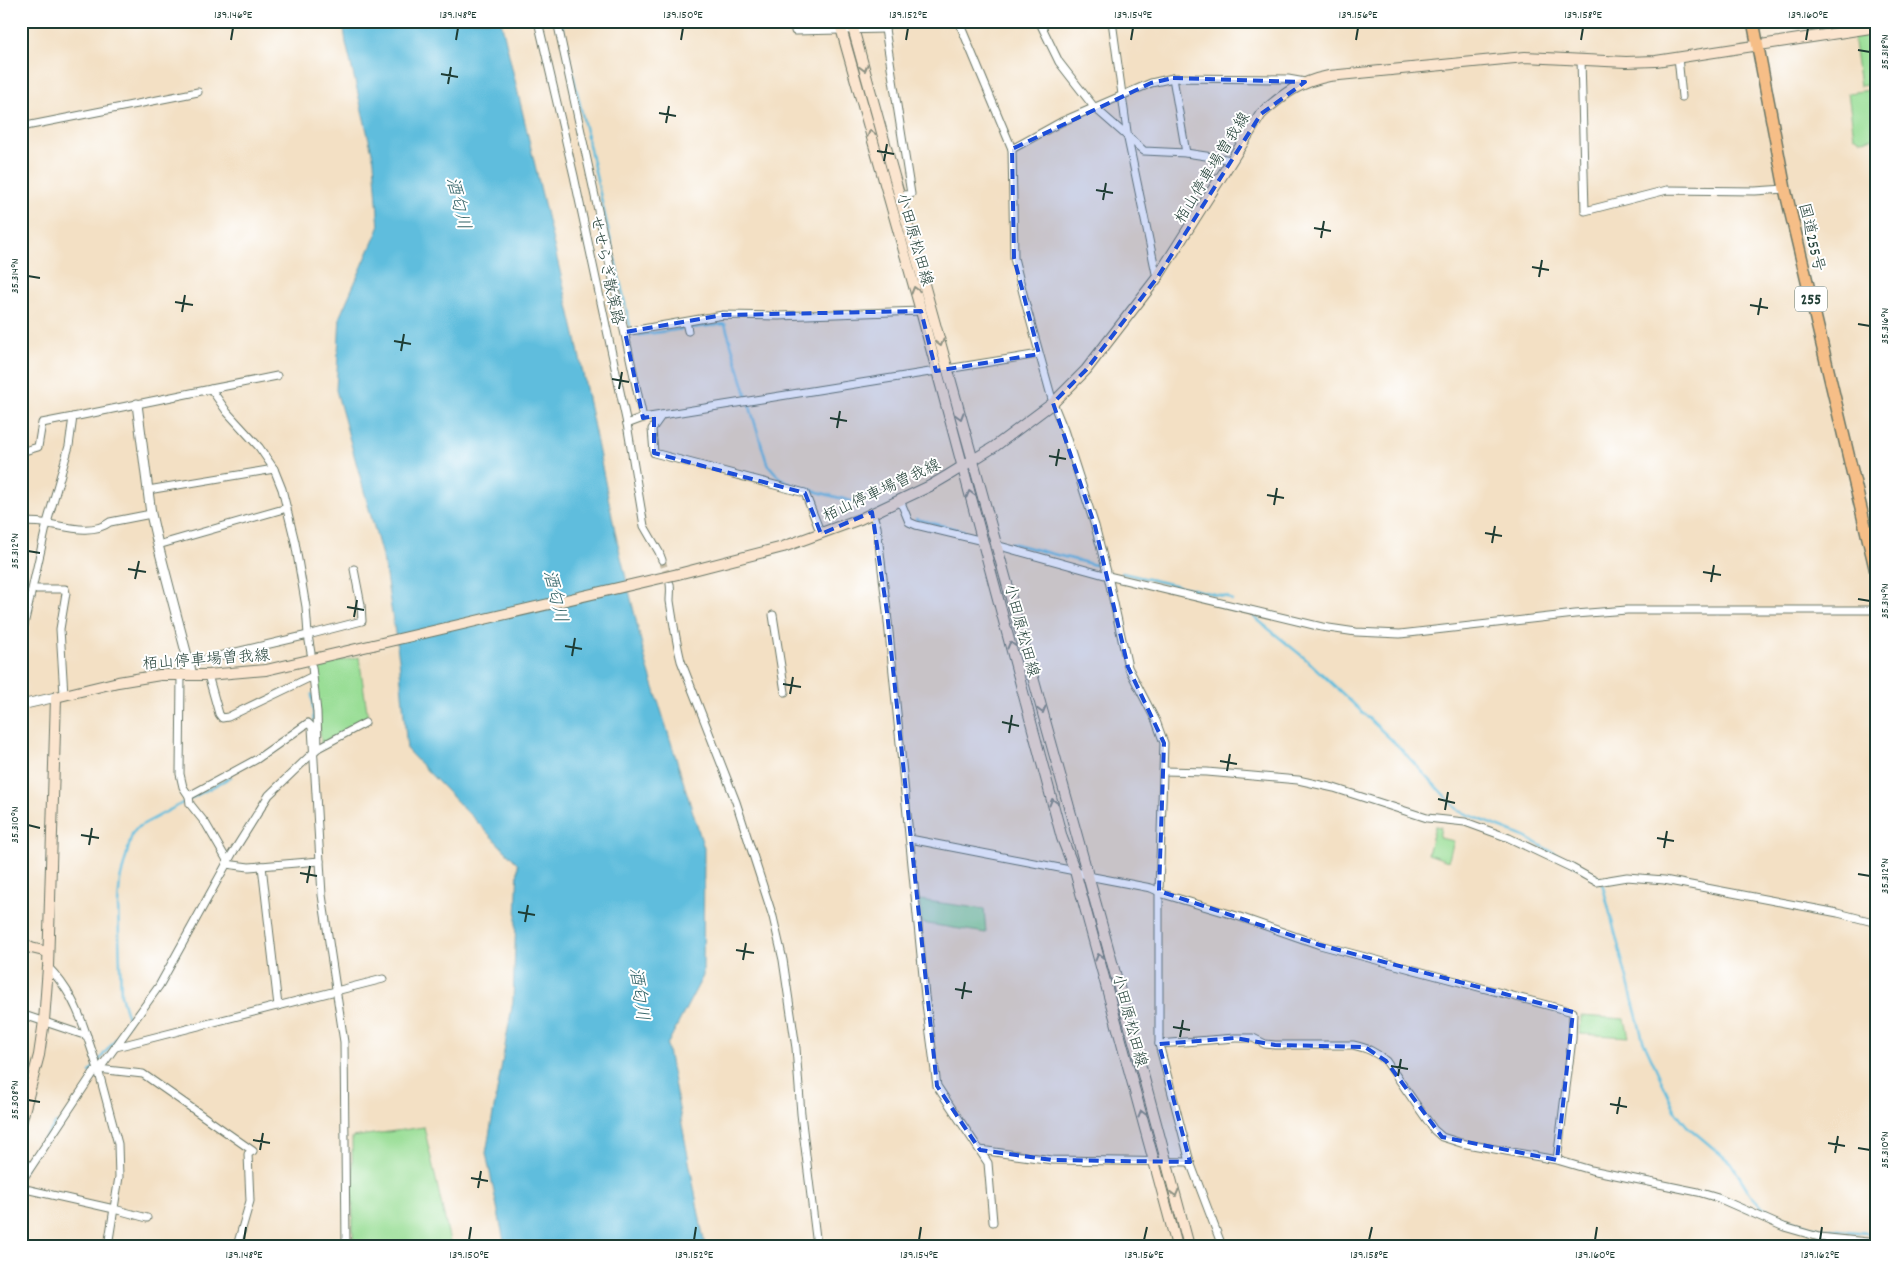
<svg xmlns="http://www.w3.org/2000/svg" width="1898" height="1267" viewBox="0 0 1898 1267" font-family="Dekko,'Klee One',sans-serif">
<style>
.green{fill:#9ade96;stroke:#5c8e65}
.water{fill:#5fbddd;stroke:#3f7d88}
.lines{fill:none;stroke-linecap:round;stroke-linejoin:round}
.stream{stroke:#5fbddd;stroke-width:2.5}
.minor-tunnel{stroke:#c9bfa7;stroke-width:7;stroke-dasharray:7 3.5;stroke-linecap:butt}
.minor-casing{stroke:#697666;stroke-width:9}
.tertiary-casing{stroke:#697666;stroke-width:11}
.secondary-casing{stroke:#697666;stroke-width:12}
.trunk-casing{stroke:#697666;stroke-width:14}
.minor{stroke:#fff;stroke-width:7}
.tertiary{stroke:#fff;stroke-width:9}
.secondary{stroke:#fbe5cf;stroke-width:10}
.trunk{stroke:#f6be87;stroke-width:11}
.secondary-bridge-casing{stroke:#697666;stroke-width:12;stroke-linecap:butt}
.secondary-bridge{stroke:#fbe5cf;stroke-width:10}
.oneway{stroke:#8d9182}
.marked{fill:#1d4ed8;fill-opacity:0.2;stroke:#1d4ed8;stroke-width:4;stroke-dasharray:10 6;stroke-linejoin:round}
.ticks{fill:none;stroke:#1f3d34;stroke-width:2}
.labels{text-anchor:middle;stroke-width:4;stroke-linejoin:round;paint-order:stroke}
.shield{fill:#fff;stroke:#627771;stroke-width:1}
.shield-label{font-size:15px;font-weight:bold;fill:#1f3d34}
.street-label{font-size:16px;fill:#1f3d34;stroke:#fff}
.water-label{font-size:18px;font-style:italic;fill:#326367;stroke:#fff}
.neatline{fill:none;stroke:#1f3d34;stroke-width:2}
.ticks-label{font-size:12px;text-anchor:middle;fill:#1f3d34}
</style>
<rect width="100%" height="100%" fill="#fff"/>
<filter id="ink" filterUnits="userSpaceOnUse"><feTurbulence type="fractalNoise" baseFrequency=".02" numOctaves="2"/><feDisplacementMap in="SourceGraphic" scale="10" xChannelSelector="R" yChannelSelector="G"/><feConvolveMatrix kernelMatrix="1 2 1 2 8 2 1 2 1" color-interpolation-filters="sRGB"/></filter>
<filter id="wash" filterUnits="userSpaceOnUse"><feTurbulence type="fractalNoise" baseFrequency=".0096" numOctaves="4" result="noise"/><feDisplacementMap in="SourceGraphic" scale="20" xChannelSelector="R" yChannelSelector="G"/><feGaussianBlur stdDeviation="1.12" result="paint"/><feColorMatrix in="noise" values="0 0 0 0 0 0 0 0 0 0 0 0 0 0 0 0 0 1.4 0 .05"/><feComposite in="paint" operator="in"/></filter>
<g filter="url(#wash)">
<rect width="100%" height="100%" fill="#f3e0c4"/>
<g class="green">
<path d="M1877,31v53l-17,2 -7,-51z"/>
<path d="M1877,89v49l-16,2 -7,-4 -6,-43z"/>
<path d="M359,657l9,61 -47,26 -6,-78z"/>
<path d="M1435,826l6,1 -2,11 15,3 -6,20 -20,-7z"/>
<path d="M919,900l65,9 2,24 -64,-10z"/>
<path d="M1581,1016l44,3 4,18 -49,-3z"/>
<path d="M424,1127l27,119h-98l-1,-109z"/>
</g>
<path class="water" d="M343,21h158l75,318 40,197 30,126 58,186 -1,128 -36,69 38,201h-200l-19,-93 27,-152 5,-137 -111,-114 -8,-91 -15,-96 -48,-173 4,-74 39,-88 -5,-67 -28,-118z"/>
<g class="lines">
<g class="stream">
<path d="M561,21l69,305"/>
<path d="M691,328l34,-4 41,136c6,12 14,19 26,25l66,18"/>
<path d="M639,335l43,-6"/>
<path d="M916,519l48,12"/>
<path d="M1011,543l84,22"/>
<path d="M1122,573l105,24 5,3"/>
<path d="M1254,617l53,43 90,85 62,66 68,27 74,41 42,161 33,72 11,14 44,37 20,32 12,13 16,8 31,11 67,7"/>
<path d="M311,725l3,-2 -2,-29"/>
<path d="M90,1072l39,-50 -8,-27 -3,-91 2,-24 12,-46 6,-7 93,-50"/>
<path d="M21,1174l15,-24 20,-27"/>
</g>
</g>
</g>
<g filter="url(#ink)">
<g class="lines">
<path class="minor-tunnel" d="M662,560l6,18"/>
<g class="minor-casing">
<g id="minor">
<path d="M538,21l36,155 53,248 17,102 15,26 3,8"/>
<path d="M557,21l86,397"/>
<path d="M794,21l1,10 90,-2v-3"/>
<path d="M1039,21l20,41 35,45 50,44 42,2 46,7"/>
<path d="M1112,21l16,118 29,139"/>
<path d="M885,24l74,-2 53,127 2,109 12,47 27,98 11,27 31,96 13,50 20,91 28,54 8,22 -5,148v153l31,118 32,84"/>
<path d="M885,29l26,165 -12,2"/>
<path d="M1678,57l4,40"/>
<path d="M1581,59l4,152 82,-21 88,1 30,-2"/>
<path d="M1173,78l13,75"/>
<path d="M21,127l177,-35"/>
<path d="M1012,149l49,-27 90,-39 22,-5 115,1 17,3"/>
<path d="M686,322l2,9"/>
<path d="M625,332l98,-17 55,1 143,-5"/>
<path d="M947,369l92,-15"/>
<path d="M211,389l66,-13"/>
<path d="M662,415l-10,14 2,24 151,40 16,41"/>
<path d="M627,424l16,-6 293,-47"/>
<path d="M21,452l17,-5 4,-24 31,-6"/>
<path d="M148,490l126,-21"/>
<path d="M900,500l9,22 7,3 67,16"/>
<path d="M872,512l5,15 10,85 38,384 12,90 51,77 5,59"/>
<path d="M21,522c9,0 19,0 28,2 18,3 44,11 61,-2l41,-8"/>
<path d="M158,545l129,-37"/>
<path d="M996,545l112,31 214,51 34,5 44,2 175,-20 52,-4h250"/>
<path d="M670,584c1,6 0,11 0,17 3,20 6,40 11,60l55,141 37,115 10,43 13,88 5,66 16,132"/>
<path d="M33,589h32l1,4 -6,36 4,66"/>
<path d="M773,615l12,77"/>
<path d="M21,638l26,-115 22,-77 4,-29 138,-28 16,23 32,35 15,22 8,20 13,53 11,65 2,28 -119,28"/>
<path d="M311,653l-3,-18 54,-14 -1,-16 -7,-36"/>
<path d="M312,667l5,45 1,36"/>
<path d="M181,675l-1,99 3,13 6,9 1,8 16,20 22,38"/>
<path d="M208,675l11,39 3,4 6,-1 85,-41"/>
<path d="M1164,771l43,1 91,8 36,8 93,30 38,4 44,16 63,30 25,14 30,-5 37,3 174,33 39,10"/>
<path d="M189,796l68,-37 51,-36 4,4 10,168 22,147 2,204"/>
<path d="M910,839l165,32 13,5 63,12 15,7 71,21 83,29 253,67 -1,27 -15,121"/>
<path d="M226,864l23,3 71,-6"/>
<path d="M262,866l16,140"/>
<path d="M48,967c20,20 30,42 39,69"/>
<path d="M21,1014l66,22 11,33 20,75 1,33 -11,69"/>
<path d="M1159,1044l76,-6h18l12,6 10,1h78c14,3 23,7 33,16l48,69 8,7 19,6 96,17 34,10 107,22 20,6 66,29 35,10 58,6"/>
<path d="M116,1047l267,-68"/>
<path d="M98,1069l45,5 110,77 -5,3 2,47 -13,45"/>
<path d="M980,1150l72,10 138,2"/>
<path d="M21,1182l73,-110 7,-5 58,-81 73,-132 37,-59 49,-47 47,-25"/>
<path d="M21,1188l93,21 33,9"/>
</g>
</g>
<g class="tertiary-casing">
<g id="tertiary">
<path d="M137,404l14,110 7,31 34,130"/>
<path d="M21,705l35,-8"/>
</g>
</g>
<g class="secondary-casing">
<g id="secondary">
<path d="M839,21l82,290 141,527 13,33 102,375"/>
<path d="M851,21l287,1035 51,190"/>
<path d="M678,574l105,-27 77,-28 70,-33 17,-10 47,-29 59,-44 33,-33 71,-92 104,-164c22,-20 38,-32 68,-38l196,-19 101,5 30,-1 221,-34"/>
<path d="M21,942l10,6 17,4"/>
<path d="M21,1123l18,-68 5,-34 4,-54 8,-270 62,-15 42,-7h48l58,-5 107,-25"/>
</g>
</g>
<g class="trunk-casing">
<path id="trunk" d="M1753,21l32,168 92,387"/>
</g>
<use href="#minor" class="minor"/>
<use href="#tertiary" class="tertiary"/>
<use href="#secondary" class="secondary"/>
<use href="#trunk" class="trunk"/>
<g class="secondary-bridge-casing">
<path id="secondary-bridge" d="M373,645l305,-71"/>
</g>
<use href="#secondary-bridge" class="secondary-bridge"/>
</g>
<defs><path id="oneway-chevron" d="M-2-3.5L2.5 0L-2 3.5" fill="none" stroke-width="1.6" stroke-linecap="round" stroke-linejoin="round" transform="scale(1.25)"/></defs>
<g class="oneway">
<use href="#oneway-chevron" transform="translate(864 68) rotate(75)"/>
<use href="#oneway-chevron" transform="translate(871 133) rotate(-106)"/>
<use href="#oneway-chevron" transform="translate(915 290) rotate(-106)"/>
<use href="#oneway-chevron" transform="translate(940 343) rotate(75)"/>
<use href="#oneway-chevron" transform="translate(960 416) rotate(74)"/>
<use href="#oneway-chevron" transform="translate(970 494) rotate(-105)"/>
<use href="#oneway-chevron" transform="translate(1011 645) rotate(-105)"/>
<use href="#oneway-chevron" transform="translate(1042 710) rotate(75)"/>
<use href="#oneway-chevron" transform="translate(1053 802) rotate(-105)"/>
<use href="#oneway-chevron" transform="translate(1099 957) rotate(-105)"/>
<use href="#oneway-chevron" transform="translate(1142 1114) rotate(-105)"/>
<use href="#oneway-chevron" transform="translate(1175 1193) rotate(75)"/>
</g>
</g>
<path class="marked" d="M1173,78l132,4 -44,32 -104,164 -71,92 -33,33 42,123 33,141 36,76 -5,148 161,54 253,67 -16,148 -115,-23 -56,-76 -21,-14 -90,-2 -40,-7 -76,6 31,118 -138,-2 -72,-10 -43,-64 -50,-474 -15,-100 -51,22 -16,-41 -151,-40v-37l-11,2 -18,-86 98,-17 198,-4 15,60 103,-17 -25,-96 -2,-109 139,-66z"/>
<path class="ticks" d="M231,40l2,-12M456,40l2,-12M681,40l2,-12M906,40l2,-12M1131,40l2,-12M1356,40l2,-12M1581,40l2,-12M1806,40l2,-12M1858,50l12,2M441,74l17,3M448,84l3,-17M659,113l17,3M666,123l3,-17M877,151l17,3M884,161l3,-17M1096,190l17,3M1103,200l3,-17M1314,228l17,3M1321,238l3,-17M1532,267l17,3M28,276l12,2M1539,277l3,-17M175,302l18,3M1750,305l18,3M182,312l3,-17M1758,315l3,-17M1858,324l12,2M394,341l17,3M401,351l3,-17M612,379l17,3M619,389l3,-17M830,418l17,3M837,428l3,-17M1049,456l17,3M1056,466l3,-17M1267,495l17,3M1274,505l3,-17M1485,533l17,3M1492,543l3,-17M28,551l12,2M128,569l18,3M1703,572l18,3M135,579l4,-18M1711,582l3,-17M1858,599l12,2M347,607l17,3M354,617l3,-17M565,646l17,3M572,656l3,-18M783,684l18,3M790,694l3,-17M1002,722l17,4M1009,733l3,-18M1220,761l17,3M1227,771l3,-17M1438,799l17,4M1445,810l3,-18M28,825l12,3M81,835l18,3M1657,838l17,3M89,845l3,-17M1664,848l3,-17M300,873l17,3M1858,874l12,2M307,883l3,-17M518,912l17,3M525,922l3,-17M736,950l18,3M743,960l3,-17M955,989l17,3M962,999l3,-17M1173,1027l17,3M1180,1037l3,-17M1391,1066l17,3M1398,1076l3,-17M28,1100l12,2M1610,1104l17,3M1617,1114l3,-17M253,1140l17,3M1828,1143l17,3M1858,1148l12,2M260,1150l3,-17M1835,1153l3,-17M471,1178l17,3M478,1188l3,-17M244,1240l2,-13M469,1240l2,-13M694,1240l2,-13M919,1240l2,-13M1144,1240l3,-13M1369,1240l3,-13M1595,1240l2,-13M1820,1240l2,-13"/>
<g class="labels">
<rect class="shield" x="1795" y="286.5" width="32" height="25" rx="4"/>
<g class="shield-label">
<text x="1811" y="304">255</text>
</g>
<g class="street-label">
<text transform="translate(1211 167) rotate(-58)" y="6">栢山停車場曽我線</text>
<text transform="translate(1813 237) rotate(77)" y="6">国道255号</text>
<text transform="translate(916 239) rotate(74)" y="6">小田原松田線</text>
<text transform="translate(608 270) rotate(78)" y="6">せせらぎ散策路</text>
<text transform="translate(881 489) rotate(-25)" y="6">栢山停車場曽我線</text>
<text transform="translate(1023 630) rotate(75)" y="6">小田原松田線</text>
<text transform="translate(206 658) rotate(-4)" y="6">栢山停車場曽我線</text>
<text transform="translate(1131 1020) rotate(75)" y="6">小田原松田線</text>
</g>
<g class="water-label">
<text transform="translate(459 203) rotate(76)" y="6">酒匂川</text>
<text transform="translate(556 596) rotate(76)" y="6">酒匂川</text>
<text transform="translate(640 994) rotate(82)" y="6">酒匂川</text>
</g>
</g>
<rect width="1898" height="1267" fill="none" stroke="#fff" stroke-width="55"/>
<rect x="28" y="28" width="1842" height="1212" class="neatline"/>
<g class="ticks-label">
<text x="233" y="18">139.146°E</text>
<text x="458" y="18">139.148°E</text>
<text x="683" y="18">139.150°E</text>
<text x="908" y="18">139.152°E</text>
<text x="1133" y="18">139.154°E</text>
<text x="1358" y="18">139.156°E</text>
<text x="1583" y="18">139.158°E</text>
<text x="1808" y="18">139.160°E</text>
<text transform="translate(1884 52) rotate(-90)" y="4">35.318°N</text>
<text transform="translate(14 276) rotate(-90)" y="4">35.314°N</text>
<text transform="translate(1884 326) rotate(-90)" y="4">35.316°N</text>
<text transform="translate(14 551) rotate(-90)" y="4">35.312°N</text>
<text transform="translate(1884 601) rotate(-90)" y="4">35.314°N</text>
<text transform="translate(14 825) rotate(-90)" y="4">35.310°N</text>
<text transform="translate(1884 876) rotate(-90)" y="4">35.312°N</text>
<text transform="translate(14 1100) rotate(-90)" y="4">35.308°N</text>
<text transform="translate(1884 1150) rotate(-90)" y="4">35.310°N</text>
<text x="244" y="1258">139.148°E</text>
<text x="469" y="1258">139.150°E</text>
<text x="694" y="1258">139.152°E</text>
<text x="919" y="1258">139.154°E</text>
<text x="1144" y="1258">139.156°E</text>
<text x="1369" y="1258">139.158°E</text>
<text x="1595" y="1258">139.160°E</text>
<text x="1820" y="1258">139.162°E</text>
</g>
</svg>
